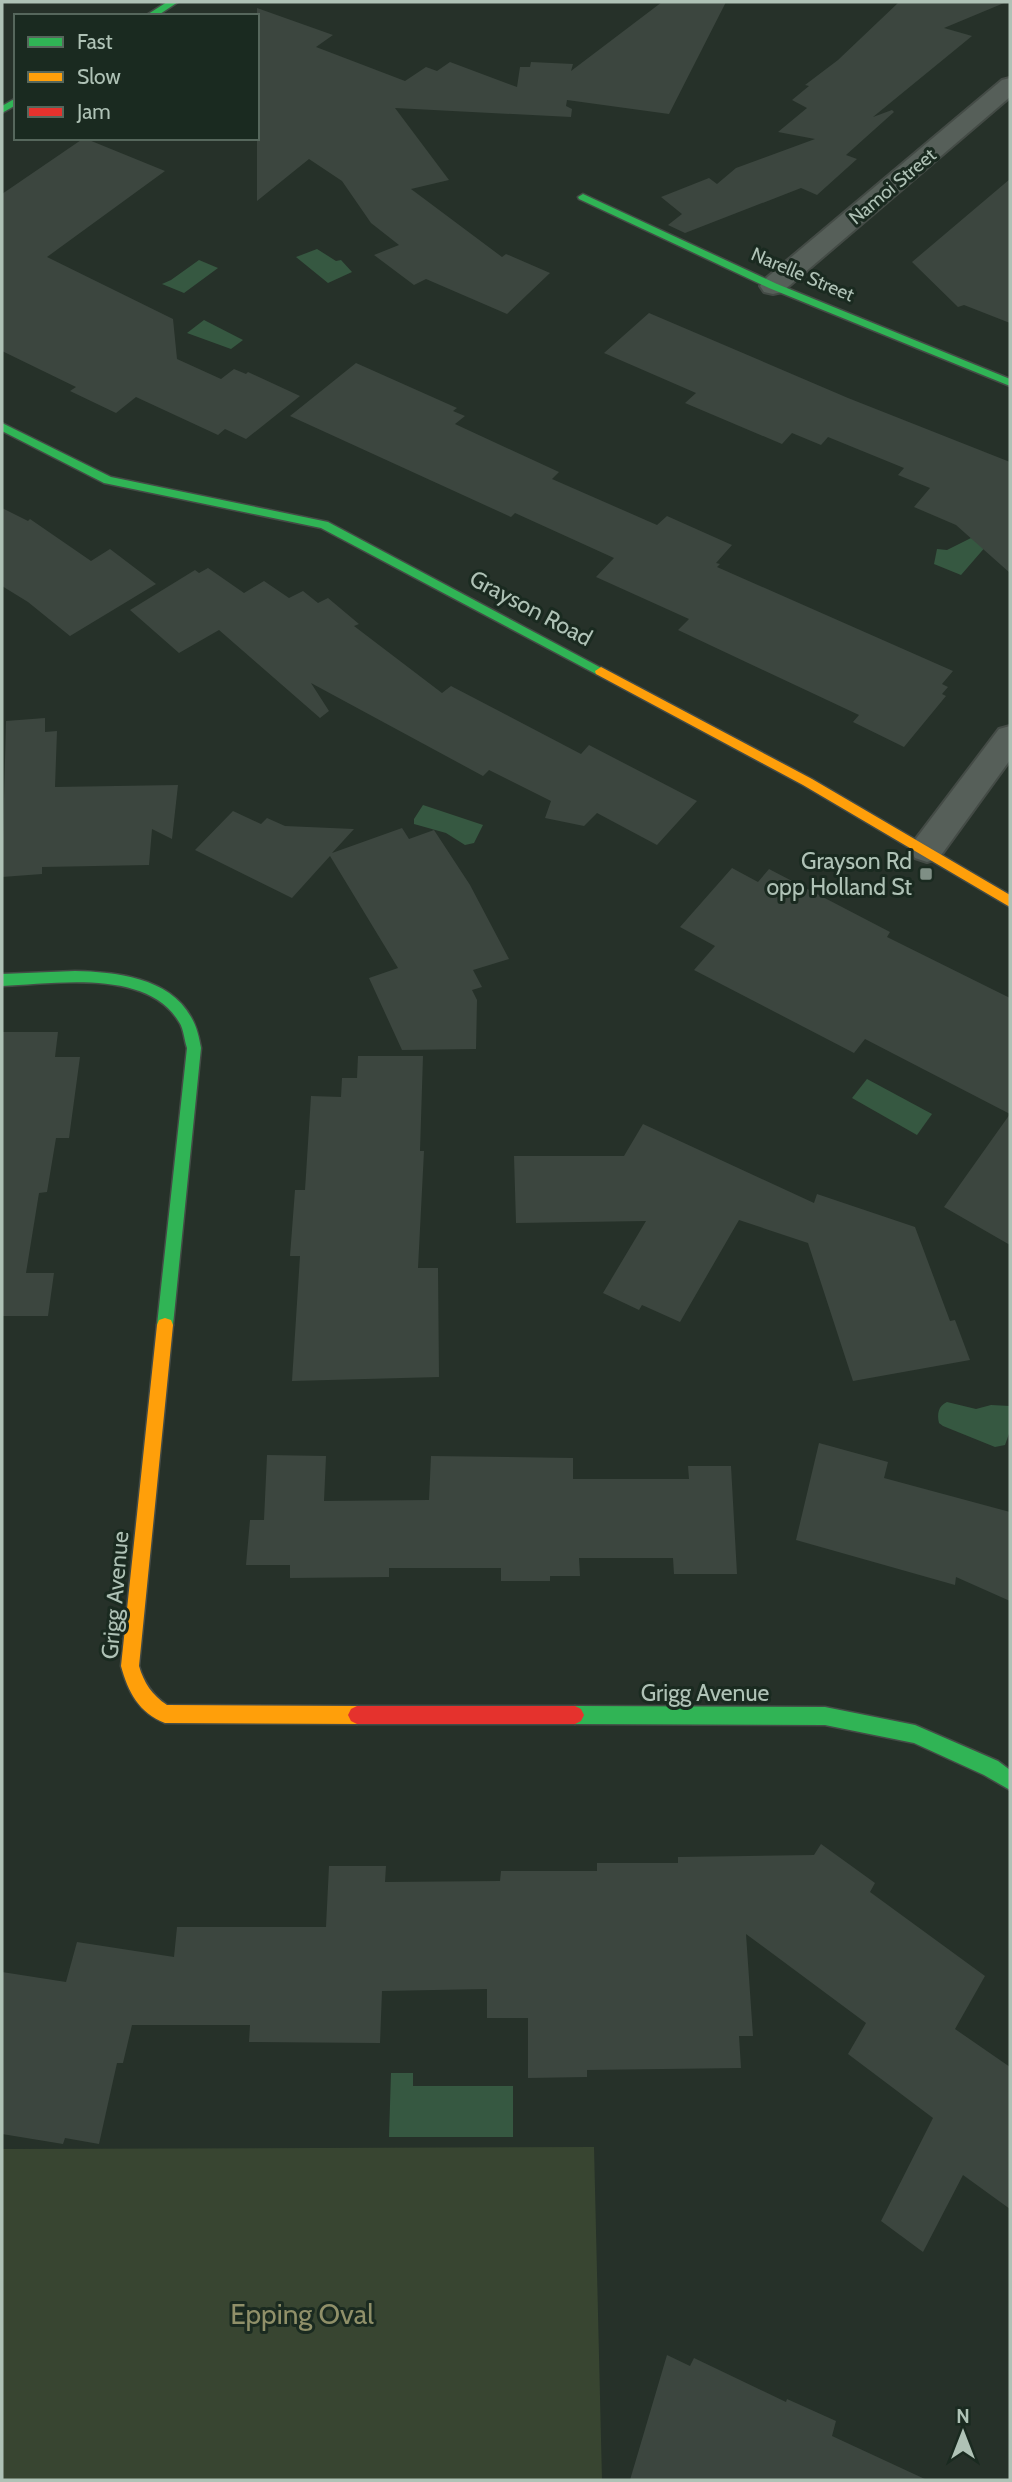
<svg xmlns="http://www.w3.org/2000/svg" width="1012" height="2482" viewBox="0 0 1012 2482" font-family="Cabin,sans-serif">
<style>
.green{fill:#384531}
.water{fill:#365841}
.building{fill:#3c463f}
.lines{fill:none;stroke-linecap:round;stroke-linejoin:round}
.street-casing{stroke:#444b46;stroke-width:4}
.fast-casing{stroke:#444b46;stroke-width:3}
.slow-casing{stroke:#444b46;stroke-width:3}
.jam-casing{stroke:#444b46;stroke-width:3}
.street{fill:#565f59;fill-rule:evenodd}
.fast{fill:#30b455;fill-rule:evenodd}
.slow{fill:#ff9f0a;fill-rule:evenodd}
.jam{fill:#e5322d;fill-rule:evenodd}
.poi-dot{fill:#7f8f85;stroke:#1a2a20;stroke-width:2.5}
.labels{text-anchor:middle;stroke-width:6;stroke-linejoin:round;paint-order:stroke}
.far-street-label{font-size:19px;fill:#afc2b6;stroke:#1a2a20}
.street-label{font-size:23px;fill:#afc2b6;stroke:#1a2a20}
.poi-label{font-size:23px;fill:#afc2b6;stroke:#1a2a20;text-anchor:end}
.near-park-label{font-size:28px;fill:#909069;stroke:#1a2a20}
</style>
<rect width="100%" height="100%" fill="#263129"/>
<path class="green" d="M594,2147l8,333h-600v-331z"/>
<g class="water">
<path d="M317,249l19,12 5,-1 11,12 -24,11 -32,-26z"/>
<path d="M199,260l19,8 -34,25 -22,-9 9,-4z"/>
<path d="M204,320l39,20 -12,9 -44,-16z"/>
<path d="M971,538l16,7 -26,30 -27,-11 3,-15 10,1z"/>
<path d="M423,805l60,20 -9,18 -9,2 -19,-12 -32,-9v-5z"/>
<path d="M867,1079l65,35 -15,21 -65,-37z"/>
<path d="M947,1402l29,7 15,-4 19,1v25l-5,14 -10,2 -52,-21 -4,-3c-2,-9 -1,-17 8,-21z"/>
<path d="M391,2073h22v13h100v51h-124z"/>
</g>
<g class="building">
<path d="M662,2h64l-57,112 -102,-14 -1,6 6,3 -1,8 -176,-9 54,72 -38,9 91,68 4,-3 44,19 -43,41 -81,-35 -12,6 -40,-30 25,-10 -28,-22 -29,-42 -33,-22 -52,42v-193l76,27 -17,12 89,34 21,-14 11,4 13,-9 67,25 3,-20h10l1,-5 42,2 -2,7z"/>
<path d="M899,2l105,1 -60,25 28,8 -99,81 19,-7 2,2 -48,43 11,4 -40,36 -16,-7 -116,45 -17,-8 14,-11 -21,-17 48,-19 8,6 19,-16 79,-29 -37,-7 29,-24 -15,-8 17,-14 -4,-1 33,-25z"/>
<path d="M84,138l81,33 -118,86 126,62 4,40 44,20 13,-10 12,5 2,-2 52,24 -54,43 -21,-10 -7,6 -82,-38 -20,16 -46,-22 6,-4 -74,-36v-157z"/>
<path d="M1010,179v144l-46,-18 -6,2 -46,-45z"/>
<path d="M649,313l199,85 162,64v111l-54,-48 -42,-18 16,-19 -32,-13 6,-7 -76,-31 -7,8 -29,-12 -10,11 -97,-41 11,-10 -92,-40z"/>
<path d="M356,363l101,45 -4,3 12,5 -10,8 104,48 -7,7 105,46 10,-9 65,29 -16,18 4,1 -3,3 236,104 -11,13 6,3 -6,7 4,2 -42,51 -51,-25 6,-7 -181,-85 11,-11 -93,-42 18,-19 -99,-45 -4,4 -221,-101z"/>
<path d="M2,508l26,13 2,-2 61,42 19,-12 46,35 -86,52 -42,-34 -26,-16z"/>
<path d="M208,568l36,25 20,-12 25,17 14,-7 15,12 10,-5 31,26 -5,2 88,67 9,-7 130,68 8,-9 108,56 -40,44 -60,-32 -13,13 -39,-8 6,-17 -62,-31 -6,6 -172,-93 18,28 -9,7 -101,-88 -40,23 -49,-43 65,-40 4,3z"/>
<path d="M45,718v14l12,-1 -2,56 123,-2 -6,54 -20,-10 -3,36 -107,2v7l-40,3 4,-156z"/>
<path d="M233,811l28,13 6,-6 18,8 69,3 -22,24 70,-25 7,11 25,-9 36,55 39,74 -36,11 9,17 -10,3 5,10 -1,49 -74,1 -33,-72 29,-10 -68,-112 -38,42 -97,-48z"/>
<path d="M732,868l26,14 11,-13 121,63 -3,5 123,61v247l-66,-38 66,-93 -145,-75 -11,14 -160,-83 21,-24 -35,-19z"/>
<path d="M2,1032h56l-3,25h25l-11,81h-13l-9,54 -8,1 -13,80h28l-6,43h-46z"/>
<path d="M358,1056h65l-3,95h4l-6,117h20l1,109 -147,4 8,-125h-10l5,-66h10l6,-94 30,1 1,-19h15z"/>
<path d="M643,1124l171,79 3,-9 98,33 35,94 5,-1 15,40 -117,21 -45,-138 -69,-23 -59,102 -38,-17 -3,5 -36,-17 43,-72 -130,2 -2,-67h110z"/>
<path d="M819,1443l69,19 -4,16 126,34v89l-54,-24 -1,8 -159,-45z"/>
<path d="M267,1455l59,1 -2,45 105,-1 2,-44 142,2v21h116l-1,-13h43l6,108h-63l-1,-16h-94l1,18h-30v5h-49v-13h-112v9l-99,1v-13h-44l4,-45h14z"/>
<path d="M821,1844l54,39 -5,9 115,84 -30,53 55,38v142l-47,-34 -40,77 -42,-31 52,-103 -85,-64 18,-31 -120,-89 7,102h-14l2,32 -154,2v7l-59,1v-60h-41v-29l-105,2 -2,52 -131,-1 1,-17h-118l-9,38h-6l-18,81 -34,-6 -2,6 -61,-10v-162l64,10 11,-40 97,15 3,-30h149l3,-61h57l-1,16 115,-1 1,-10h96v-8h81v-6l136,-2z"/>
<path d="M667,2355l23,11 4,-8 92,44 1,-3 49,22 -4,15 95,44h-297z"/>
</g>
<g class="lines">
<g class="street-casing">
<g id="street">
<path d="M1010,78v19l-228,195 -9,2 -9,-2 -4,-6 4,-6 238,-200z"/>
<path d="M1010,726v34l-71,98 -12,4 -12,-4 -5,-9 5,-9 84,-111z"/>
</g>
</g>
<g class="fast-casing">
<g id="fast">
<path d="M167,2h11l-21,14h-12z"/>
<path d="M16,98v7l-14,8v-7z"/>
<path d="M583,194l194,90 233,95v7l-241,-98 -190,-89 -1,-2z"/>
<path d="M2,423l109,54 217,45 279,149 -6,4 -5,-1 -275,-146 -217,-45 -102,-52z"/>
<path d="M75,971c40,1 94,6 116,46 6,10 8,20 10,31l-28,277 -2,5 -6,2 -6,-2 -2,-5 30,-277c-3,-8 -3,-19 -8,-26 -32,-54 -125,-38 -177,-36v-12z"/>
<path d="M575,1706l250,1 90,18 83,36 12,9v20l-26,-15 -70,-32 -89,-18 -250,-1 -6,-3 -3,-6 3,-6z"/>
</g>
</g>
<g class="slow-casing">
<g id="slow">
<path d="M601,667l211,112 198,116v12l-207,-122 -207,-111 -1,-3z"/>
<path d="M165,1318l6,2 2,5 -34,341c5,17 13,29 28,39l190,1 6,3 3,6 -3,6 -6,3 -192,-1c-26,-10 -37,-31 -44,-57l36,-341 2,-5z"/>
</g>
</g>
<g class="jam-casing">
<path id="jam" d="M357,1706h218l6,3 3,6 -3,6 -6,3h-218l-6,-3 -3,-6 3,-6z"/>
</g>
<use href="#street" class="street"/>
<use href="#fast" class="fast"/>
<use href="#slow" class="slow"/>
<use href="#jam" class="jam"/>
</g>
<rect class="poi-dot" x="919" y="867" width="14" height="14" rx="3.5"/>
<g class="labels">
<g class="far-street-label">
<text transform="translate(892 186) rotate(-40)" y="7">Namoi Street</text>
<text transform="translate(803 274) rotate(23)" y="7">Narelle Street</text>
</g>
<g class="street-label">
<text transform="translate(531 608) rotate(28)" y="8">Grayson Road</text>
<text transform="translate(115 1595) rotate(-85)" y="8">Grigg Avenue</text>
<text x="705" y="1701">Grigg Avenue</text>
</g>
<g class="poi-label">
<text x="912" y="869">Grayson Rd<tspan x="912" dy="26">opp Holland St</tspan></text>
</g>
<g class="near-park-label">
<text x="302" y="2324">Epping Oval</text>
</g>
</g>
<rect width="1012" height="2482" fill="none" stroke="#afc2b6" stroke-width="7"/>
<rect x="14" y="14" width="245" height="126" fill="#1a2a20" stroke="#56675c" stroke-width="2"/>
<rect x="28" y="37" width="35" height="10" fill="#30b455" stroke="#56675c" stroke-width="2"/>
<text x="77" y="49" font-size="21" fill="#afc2b6">Fast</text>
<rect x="28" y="72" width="35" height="10" fill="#ff9f0a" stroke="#56675c" stroke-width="2"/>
<text x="77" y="84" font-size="21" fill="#afc2b6">Slow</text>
<rect x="28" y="107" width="35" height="10" fill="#e5322d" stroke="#56675c" stroke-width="2"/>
<text x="77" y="119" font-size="21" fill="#afc2b6">Jam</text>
<g transform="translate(963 2433)" stroke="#1a2a20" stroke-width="5" paint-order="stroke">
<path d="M0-5L12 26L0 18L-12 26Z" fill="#afc2b6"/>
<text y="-10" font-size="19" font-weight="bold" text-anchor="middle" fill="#afc2b6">N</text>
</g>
</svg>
